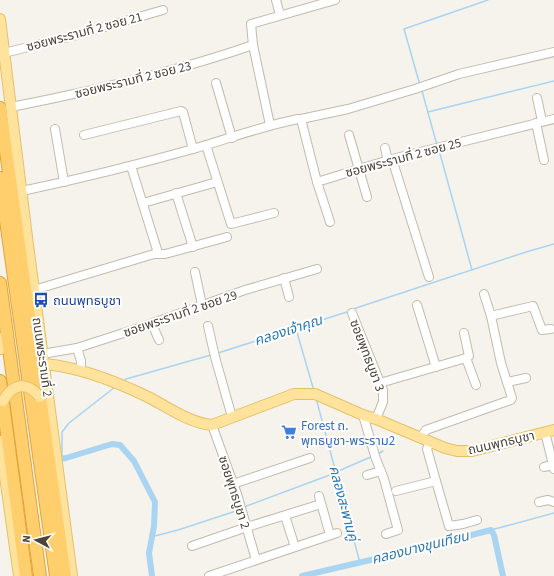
<svg xmlns="http://www.w3.org/2000/svg" width="554" height="576" viewBox="0 0 554 576" font-family="'Source Sans 3','Noto Sans Thai',sans-serif">
<style>
.lines{fill:none;stroke-linecap:round;stroke-linejoin:round}
.stream{stroke:#a9d4f2;stroke-width:1.5}
.canal{stroke:#a9d4f2;stroke-width:6}
.minor-casing{stroke:#c2bbae;stroke-width:10}
.major-casing{stroke:#e6c16a;stroke-width:12}
.highway-casing{stroke:#e0a43c;stroke-width:14}
.minor{stroke:#fff;stroke-width:8}
.major{stroke:#ffe39c;stroke-width:10}
.highway{stroke:#ffcf6e;stroke-width:12}
.major-bridge-casing{stroke:#e6c16a;stroke-width:12;stroke-linecap:butt}
.major-bridge{stroke:#ffe39c;stroke-width:10}
.labels{text-anchor:middle;stroke-width:4;stroke-linejoin:round;paint-order:stroke}
.street-label{font-size:13px;fill:#4b4439;stroke:#fff}
.transit-label{font-size:13px;fill:#164399;stroke:#fff;text-anchor:start}
.shop-label{font-size:13px;fill:#366cbe;stroke:#fff;text-anchor:start}
.water-label{font-size:14px;font-style:italic;fill:#2e7ab2;stroke:#fff}
</style>
<rect width="100%" height="100%" fill="#f6f3ec"/>
<g class="lines">
<g class="stream">
<path d="M420,85l-16,-56 84,-29"/>
<path d="M422,91l15,54"/>
<path d="M428,112l126,-31"/>
<path d="M439,150l33,120"/>
<path d="M353,309l173,-57 28,-8"/>
<path d="M296,329l18,62"/>
<path d="M218,353l132,-42"/>
<path d="M123,381l3,-2 85,-24"/>
<path d="M316,398l44,165"/>
<path d="M378,454l5,-3"/>
<path d="M62,459v-27l7,-9 46,-36"/>
<path d="M244,507l83,-31 46,-20"/>
<path d="M491,530l63,-17"/>
<path d="M151,537l27,-7 61,-20"/>
</g>
<g class="canal">
<path d="M54,460l12,-2 46,-14 8,1 14,16 21,41 -1,24 -5,27 3,23"/>
<path d="M302,576l107,-25 82,-21 3,5 9,41"/>
</g>
<g class="minor-casing">
<g id="minor">
<path d="M276,0l4,15"/>
<path d="M4,53l73,-18 86,-25"/>
<path d="M216,83l16,55"/>
<path d="M537,98l5,23"/>
<path d="M11,107c82,-16 164,-35 242,-62"/>
<path d="M301,119l47,-10 67,-20 44,-15 95,-22"/>
<path d="M536,123l8,37"/>
<path d="M270,125l-17,-80 -2,-21 84,-24"/>
<path d="M55,129l9,53"/>
<path d="M84,135l97,-24 2,1 10,37"/>
<path d="M349,135l18,62"/>
<path d="M206,145l25,79 43,-11"/>
<path d="M385,148l3,13"/>
<path d="M392,159l37,118"/>
<path d="M131,166l27,87"/>
<path d="M317,182l13,40"/>
<path d="M22,191c57,-12 114,-26 171,-42 35,-10 69,-23 105,-30h3l16,63 75,-23 162,-40"/>
<path d="M176,193l17,54"/>
<path d="M143,203l74,-21"/>
<path d="M195,272l7,33"/>
<path d="M284,278l5,19"/>
<path d="M34,290l120,-36h11l62,-17"/>
<path d="M417,305l19,62"/>
<path d="M352,313l31,77v12l-7,17"/>
<path d="M491,316l42,-10 9,24 9,-1"/>
<path d="M152,324l7,16"/>
<path d="M208,326l7,31 17,60"/>
<path d="M464,333l5,23 -3,2 10,27"/>
<path d="M77,348l4,13v10"/>
<path d="M42,354l35,-6 62,-20 106,-38 72,-21"/>
<path d="M507,382l19,-4"/>
<path d="M380,383l86,-25"/>
<path d="M363,415l13,44 8,20 14,51 -12,4"/>
<path d="M212,425l25,69 19,66"/>
<path d="M545,432l9,37"/>
<path d="M420,438l6,-8 76,-27 9,-3 1,-2 -11,-35 -10,-47 -7,-22"/>
<path d="M544,467l9,-2"/>
<path d="M367,475l14,-4"/>
<path d="M436,481l13,45 14,-2 14,-4"/>
<path d="M233,484l77,-26"/>
<path d="M396,491l40,-10 -9,-32 3,-7"/>
<path d="M319,496l11,39"/>
<path d="M539,502l9,-2 6,2"/>
<path d="M285,516l10,31"/>
<path d="M192,546l55,-19 74,-23"/>
<path d="M209,576l128,-43"/>
</g>
</g>
<g class="major-casing">
<g id="major">
<path d="M0,19l28,226 44,331"/>
<path d="M0,338l1,11"/>
<path d="M44,364c36,3 71,17 104,33 20,10 41,26 64,28l82,-31h21l48,21 13,4 69,29 12,3h15l82,-21"/>
<path d="M0,441l19,135"/>
</g>
</g>
<g class="highway-casing">
<g id="highway">
<path d="M0,108l65,468"/>
<path d="M0,178l56,398"/>
<path d="M0,283l40,293"/>
<path d="M0,381l26,195"/>
</g>
</g>
<use href="#minor" class="minor"/>
<use href="#major" class="major"/>
<use href="#highway" class="highway"/>
<g class="major-bridge-casing">
<path id="major-bridge" d="M3,401c10,-18 24,-20 37,-4"/>
</g>
<use href="#major-bridge" class="major-bridge"/>
</g>
<defs>
<g id="bus-bare" transform="scale(1.2)"><path d="M-5-6H5V4H4V6H2V4H-2V6H-4V4H-5ZM-3.5-4V0h7V-4ZM-3.5 1.2v1.5H-2V1.2ZM2 1.2v1.5H3.5V1.2Z" fill="#1a4fb4" stroke="#fff" stroke-width="2.5" paint-order="stroke"/></g>
<g id="supermarket-bare" transform="scale(1.2)"><path d="M-6-5.5h2.5l.6 2H6L4.5 2H-2.5L-4.4-4H-6ZM-1.5 3.2a1.3 1.3 0 1 0 .1 0ZM3 3.2a1.3 1.3 0 1 0 .1 0Z" fill="#3f7fe0" stroke="#fff" stroke-width="2.5" paint-order="stroke"/></g>
</defs>
<g fill-rule="evenodd">
<use href="#bus-bare" x="41" y="300"/>
<use href="#supermarket-bare" x="289" y="432"/>
</g>
<g class="labels">
<g class="street-label">
<text transform="translate(84 31) rotate(-15)" y="5">ซอยพระรามที่ 2 ซอย 21</text>
<text transform="translate(133 79) rotate(-14)" y="5">ซอยพระรามที่ 2 ซอย 23</text>
<text transform="translate(403 157) rotate(-15)" y="5">ซอยพระรามที่ 2 ซอย 25</text>
<text transform="translate(180 313) rotate(-19)" y="5">ซอยพระรามที่ 2 ซอย 29</text>
<text transform="translate(368 355) rotate(69)" y="5">ซอยพุทธบูชา 3</text>
<text transform="translate(43 357) rotate(82)" y="5">ถนนพระรามที่ 2</text>
<text transform="translate(501 442) rotate(-13)" y="5">ถนนพุทธบูชา</text>
<text transform="translate(235 492) rotate(72)" y="5">ซอยพุทธบูชา 2</text>
</g>
<g class="transit-label">
<text x="53" y="305">ถนนพุทธบูชา</text>
</g>
<g class="shop-label">
<text x="301" y="430">Forest ถ.<tspan x="301" dy="15">พุทธบูชา-พระราม2</tspan></text>
</g>
<g class="water-label">
<text transform="translate(288 330) rotate(-18)" y="5">คลองเจ้าคุณ</text>
<text transform="translate(344 503) rotate(75)" y="5">คลองสะพานคู่</text>
<text transform="translate(420 547) rotate(-14)" y="5">คลองบางขุนเทียน</text>
</g>
</g>
<g transform="translate(36 540) rotate(277)" stroke="#ffffff" stroke-width="3" paint-order="stroke">
<path d="M0-3L7 15L0 10L-7 15Z" fill="#4b4439"/>
<text y="-6" font-size="11" font-weight="bold" text-anchor="middle" fill="#4b4439">N</text>
</g>
</svg>
